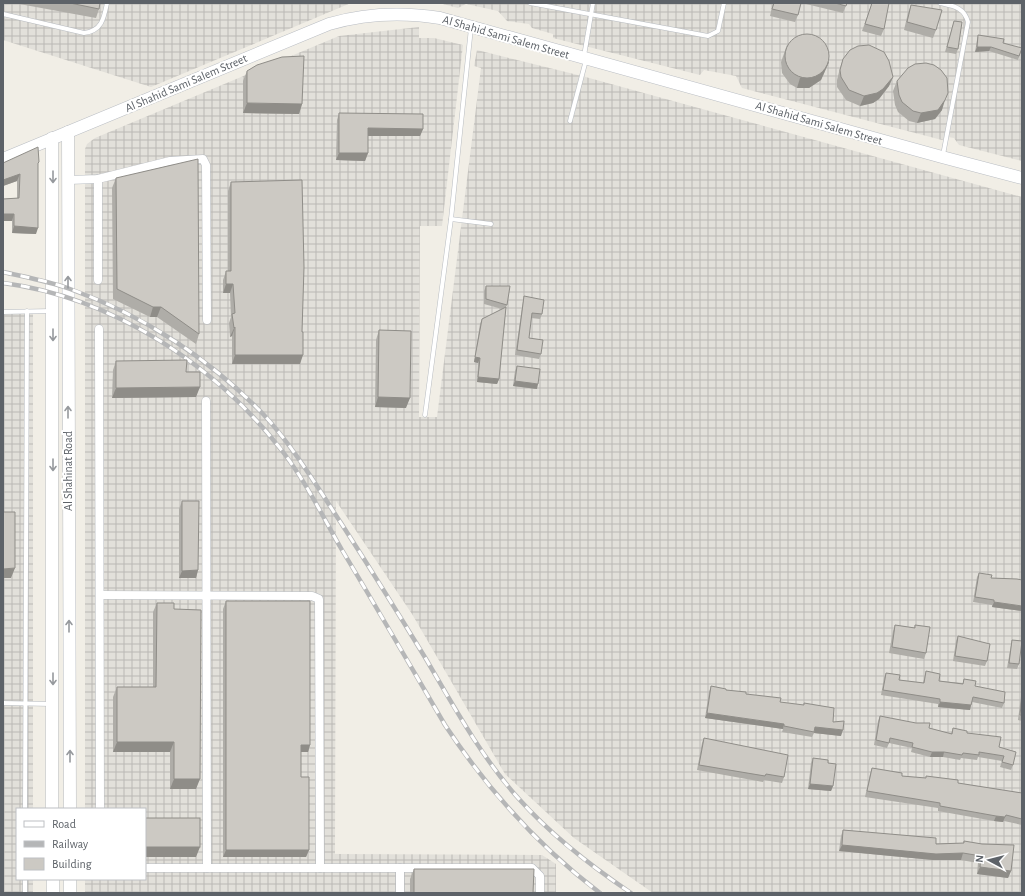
<svg xmlns="http://www.w3.org/2000/svg" width="1025" height="896" viewBox="0 0 1025 896" font-family="'Alegreya Sans',sans-serif">
<style>
.industrial{fill:url(#industrial-grid)}
.lines{fill:none;stroke-linecap:round;stroke-linejoin:round}
.service-casing{stroke:#b8bcc1;stroke-width:5}
.minor-casing{stroke:#b8bcc1;stroke-width:9}
.secondary-casing{stroke:#b9bdc3;stroke-width:13}
.service{stroke:#fff;stroke-width:4}
.minor{stroke:#fff;stroke-width:8}
.secondary{stroke:#fff;stroke-width:12}
.rail-casing{stroke:#b5b6b7;stroke-width:4.5}
.rail{stroke:#fff;stroke-width:3;stroke-dasharray:9;stroke-linecap:butt}
.wall{fill:#afada8}
.shaded-wall{fill:#8f8d88}
.building{fill:#ccc9c3;stroke:#8f8d88}
.oneway{stroke:#96999d}
.labels{text-anchor:middle;stroke-width:4;stroke-linejoin:round;paint-order:stroke}
.street-label{font-size:12px;fill:#5d6268;stroke:#fff}
</style>
<defs>
<pattern id="industrial-grid" width="8" height="8" patternUnits="userSpaceOnUse"><rect width="8" height="8" fill="#e2e0da"/><path d="M0 4h8M4 0v8" fill="none" stroke="#bab9b5"/></pattern>
</defs>
<rect width="100%" height="100%" fill="#f1eee6"/>
<g class="industrial">
<path d="M3,3h348l-200,84 -148,-47z"/>
<path d="M439,3h583v158l-63,-16 -5,-7 -6,-1 -6,3 -200,-52 -6,-12 -32,-6 -4,5 -147,-37v-4l-21,-6 -3,-4 -22,-3 -9,-10 -32,-7 -8,4z"/>
<path d="M419,27v11h15l29,7 -21,181h-22l-1,191h18l44,-349 -7,-2 3,-16 105,26 440,121v696h-369l-79,-55 -69,-64 -93,-160 -76,-113 -1,353 207,1 14,9v29h-471v-14h60v-70h-60v-660l2,-5 8,-6 244,-102z"/>
<path d="M3,312h30v497h-16v70h16v14h-30z"/>
</g>
<g class="lines">
<g class="service-casing">
<g id="service">
<path d="M530,3l178,33 10,-5 6,-28"/>
<path d="M940,3c13,3 24,4 28,19l-25,133"/>
<path d="M3,14l81,19c18,-2 20,-15 23,-30"/>
<path d="M584,56l9,-53"/>
<path d="M570,121l16,-61"/>
<path d="M451,219l40,5"/>
<path d="M3,312l48,-1"/>
<path d="M425,415l26,-196 20,-191"/>
<path d="M3,703l48,1"/>
<path d="M25,809l2,-498"/>
<path d="M25,893v-14"/>
</g>
</g>
<g class="minor-casing">
<g id="minor">
<path d="M98,179v101"/>
<path d="M68,180l30,-1 72,-18 33,-2 3,6 1,155"/>
<path d="M99,329l1,480"/>
<path d="M206,401l1,467"/>
<path d="M100,595l212,1 7,3 1,269"/>
<path d="M145,868h387l8,8v17"/>
<path d="M400,893v-25"/>
</g>
</g>
<g class="secondary-casing">
<g id="secondary">
<path d="M68,132l2,677"/>
<path d="M52,138v671"/>
<path d="M3,159l326,-135c38,-11 73,-12 111,-6l502,139 80,21"/>
<path d="M53,879v14"/>
<path d="M70,879v14"/>
</g>
</g>
<use href="#service" class="service"/>
<use href="#minor" class="minor"/>
<use href="#secondary" class="secondary"/>
<g class="rail-casing">
<g id="rail">
<path d="M3,272c22,5 45,9 67,17 73,26 140,70 194,126 28,30 54,73 77,108 29,45 57,90 85,136 28,48 56,99 93,140 33,37 72,67 112,94"/>
<path d="M3,283c109,14 213,82 280,169 23,30 40,65 59,98 35,58 69,117 103,175 43,65 93,121 155,168"/>
</g>
</g>
<use href="#rail" class="rail"/>
</g>
<g class="wall">
<path d="M14,3h86l-1,6 -3,9z"/>
<path d="M773,3h28l-3,12 -3,7 -25,-6z"/>
<path d="M802,3h45l-4,10z"/>
<path d="M872,3l12,26 -3,7 -19,-5z"/>
<path d="M911,5l25,25 -3,8 -29,-8 4,-17z"/>
<path d="M954,21l4,28 -2,5 -11,-2z"/>
<path d="M978,35l44,14 -4,11 -29,-9 -14,1 2,-12z"/>
<path d="M787,45l42,17 -8,18 -12,8h-12l-7,-4 -8,-11 -1,-11z"/>
<path d="M843,59l50,18 -4,9 -10,13 -6,4 -13,3 -14,-6 -9,-13v-7l3,-12z"/>
<path d="M247,71l55,33 -3,10 -56,-1v-32z"/>
<path d="M897,81l45,29 -7,9 -18,4 -8,-2 -11,-9 -3,-7 -2,-14z"/>
<path d="M339,113l84,16 -3,7h-52v17l-3,8 -29,-1 1,-40z"/>
<path d="M3,163l35,4 -2,67 -24,-1v-12h-9v-22l14,-1v-17l-14,5z"/>
<path d="M116,178l83,156 -3,10 -39,-27h-7l-37,-18 -1,-111z"/>
<path d="M231,182l69,182h-68v-28l-2,1 -1,-14 2,-6 -1,-24h-7v-13l3,-9h2v-80z"/>
<path d="M486,286l21,19 -1,2 -7,72 -2,5 -20,-2 1,-19 -4,-1 6,-38 2,-5 20,-10 -18,-5v-13z"/>
<path d="M524,296l18,18 -2,5 -9,-1 -2,20 12,16 -2,5 -24,-4 8,-54z"/>
<path d="M379,330l27,78 -31,-1 1,-67z"/>
<path d="M116,361l80,36 -84,1 1,-28z"/>
<path d="M517,366l20,23 -24,-3 2,-15z"/>
<path d="M182,501l16,69 -2,8h-17v-69z"/>
<path d="M979,573l12,5 31,2v31l-30,-4v-2l-19,-3 4,-25z"/>
<path d="M226,601l84,144 -2,7h-7v25l8,73 -3,7h-83v-248z"/>
<path d="M157,603l17,6 22,180h-26v-37h-57v-55l4,-10h36v-75z"/>
<path d="M895,625l19,3 1,-3 11,28 -2,6 -35,-6 4,-22z"/>
<path d="M958,636l29,25 -2,5 -32,-5 3,-20z"/>
<path d="M1012,640l7,24 -2,5 -10,-1 4,-23z"/>
<path d="M926,671l13,10 24,2 1,-4 11,7 29,17 -2,5 -30,-6 -2,8 -32,-3v-3l-57,-9 3,-17 2,-5 13,7 24,3z"/>
<path d="M711,686l15,4 20,4 34,8 53,20 8,14 -27,-3 -2,4 -30,-5 1,-3 -78,-11 4,-26z"/>
<path d="M1022,693v28l-4,-1 3,-24z"/>
<path d="M880,716l71,18 2,-6 14,5 32,14 14,18 -2,5 -11,-3 2,-6 -24,-4 -1,3 -16,-2 -1,2 -17,-3h-13l-19,-5 1,-4 -23,-5 -2,5 -13,-3 4,-24z"/>
<path d="M704,738l80,39 -2,6 -18,-3 -1,2 -66,-12 5,-27z"/>
<path d="M813,758l15,5 5,23 -2,5 -23,-2 3,-26z"/>
<path d="M872,768l30,8 56,7 64,10v32l-18,-4 -1,1 -9,-1 -56,-10v-3l-73,-11 5,-23z"/>
<path d="M843,830l93,14 27,-1 1,-2 47,30 -3,7 -31,-4 1,-11 -17,-3h-28l-94,-9 2,-15z"/>
<path d="M414,869l119,24h-123v-14z"/>
</g>
<g class="shaded-wall">
<path d="M977,47h14l-2,4 -14,1z"/>
<path d="M829,62l-8,18 -12,8h-12l3,-10z"/>
<path d="M893,77l-4,9 -10,13 -6,4 -13,3 4,-10z"/>
<path d="M945,100l-3,10 -7,9 -18,4 4,-10z"/>
<path d="M247,103l55,1 -3,10 -56,-1z"/>
<path d="M368,128l55,1 -3,7h-55z"/>
<path d="M339,153h29l-3,8 -29,-1z"/>
<path d="M20,174l-3,7 -14,5v-6z"/>
<path d="M3,214h11l-2,7h-9z"/>
<path d="M14,226l24,2 -2,6 -24,-1z"/>
<path d="M226,284h7l-3,9h-7z"/>
<path d="M153,307h8l-4,10h-7z"/>
<path d="M235,327l-3,9 -2,1 4,-9z"/>
<path d="M235,355h68l-3,9h-68z"/>
<path d="M475,357l5,1 -2,5 -4,-1z"/>
<path d="M478,377l21,2 -2,5 -20,-2z"/>
<path d="M515,381l23,3 -1,5 -24,-3z"/>
<path d="M200,387l-4,10 -84,1 4,-10z"/>
<path d="M378,397l32,1 -4,10 -31,-1z"/>
<path d="M15,568l-4,10h-8v-9z"/>
<path d="M198,570l-2,8h-17l3,-7z"/>
<path d="M994,602l28,4v5l-30,-4z"/>
<path d="M940,702l31,3 -1,5 -32,-3z"/>
<path d="M707,713l77,11 -1,5 -78,-11z"/>
<path d="M815,727l28,3 -2,6 -27,-3z"/>
<path d="M117,742h57l-4,10h-57z"/>
<path d="M301,745h9l-2,7h-10z"/>
<path d="M932,752h12l-1,5h-13z"/>
<path d="M174,779h26l-4,10h-26z"/>
<path d="M810,784l23,2 -2,5 -23,-2z"/>
<path d="M996,816l9,1 -2,5 -9,-1z"/>
<path d="M842,845l121,8 -2,7h-28l-94,-9z"/>
<path d="M145,847h55l-4,10h-51z"/>
<path d="M226,850h83l-3,7h-83z"/>
<path d="M980,867l31,4 -3,7 -31,-4z"/>
</g>
<g class="building">
<path d="M70,3h30l-1,6z"/>
<path d="M774,3h27l-3,12 -26,-6z"/>
<path d="M835,3h12l-1,3z"/>
<path d="M872,3h17l-5,26 -19,-5z"/>
<path d="M911,5l31,5 -6,20 -29,-8z"/>
<path d="M954,21l8,1 -4,27 -11,-2z"/>
<circle cx="807" cy="56" r="22"/>
<path d="M978,35l26,4 -1,4 19,5 -3,8 -28,-9h-14z"/>
<path d="M869,45l15,7 5,9 4,16 -10,12 -6,4 -13,3 -15,-6 -8,-13 -1,-7 3,-11 7,-9 8,-4z"/>
<path d="M304,56l-2,48 -55,-1v-32l10,-6 25,-8z"/>
<path d="M926,63l8,2 7,5 6,8 1,15 -3,7 -7,10 -17,3 -8,-2 -11,-9 -3,-7 -2,-14 11,-13 7,-4z"/>
<path d="M339,113l84,1v15l-55,-1v25h-29z"/>
<path d="M38,147l1,15 -1,1v65l-24,-2v-12h-11v-15l16,-1 1,-24 -17,6v-17z"/>
<path d="M198,159l1,175 -38,-27h-8l-36,-18 -1,-111z"/>
<path d="M302,180l2,87 -2,65h1v23h-68v-28l-1,1 -2,-14 3,-1 -2,-29h-7v-13h5v-89z"/>
<path d="M486,286h24l-3,19 -21,-6z"/>
<path d="M524,296l20,4 -2,14 -10,-1 -3,25 14,2 -2,14 -24,-4z"/>
<path d="M506,307l-7,72 -21,-2 2,-19 -5,-1 7,-38z"/>
<path d="M379,330l32,1 -1,67 -32,-1z"/>
<path d="M187,360l-1,12h14v15l-84,1v-27z"/>
<path d="M517,366l23,3 -2,15 -23,-3z"/>
<path d="M182,501h17l-1,69 -16,1z"/>
<path d="M3,512h12v56l-12,1z"/>
<path d="M979,573l13,2 -1,3 26,1 5,1v26l-28,-4v-2l-19,-3z"/>
<path d="M226,601h84v144h-9v32h8v73h-83z"/>
<path d="M157,603h17v6l27,1 -1,169h-26v-37h-57v-55h39z"/>
<path d="M895,625l20,3v-3l15,2 -4,26 -34,-6z"/>
<path d="M958,636l32,8 -3,17 -32,-5z"/>
<path d="M1012,640l10,1 -3,23 -10,-1z"/>
<path d="M926,671l14,3 -1,7 24,3 1,-5 12,2 -1,5 30,6 -1,11 -31,-6 -2,8 -31,-3v-3l-57,-9 3,-17 14,2 -1,5 25,3z"/>
<path d="M711,686l15,3v1l20,2v2l35,4 -1,4 24,3v-2l30,5 -1,14 11,-1 -1,9 -28,-3 -1,5 -30,-6v-2l-77,-11z"/>
<path d="M1022,696v19h-2z"/>
<path d="M880,716l36,7h14l-1,5 23,6 1,-6 14,3v2l34,4 -2,10 17,5 -3,13 -11,-3 2,-6 -25,-4v3l-16,-2 -1,2 -18,-3h-12l-20,-5 1,-4 -23,-5 -1,5 -13,-3z"/>
<path d="M704,738l84,17 -4,22 -18,-3 -1,2 -66,-11z"/>
<path d="M813,758l15,2v3l8,1 -3,22 -23,-2z"/>
<path d="M872,768l30,5v3l24,2v-2l32,4v3l64,10v26l-16,-4 -1,2 -9,-1 -56,-10v-3l-73,-12z"/>
<rect x="145" y="818" width="55" height="29"/>
<path d="M843,830l93,8v6l28,-1v-2l18,3 32,1 -3,26 -31,-4 1,-11 -18,-3 -27,1 -94,-9z"/>
<path d="M414,869h120l-1,24h-119z"/>
</g>
<defs><path id="oneway-shaft" d="M-6 0H5M1.5-3L5.5 0L1.5 3" fill="none" stroke-width="1.6" stroke-linecap="round" stroke-linejoin="round"/></defs>
<g class="oneway">
<use href="#oneway-shaft" transform="translate(53 177) rotate(90)"/>
<use href="#oneway-shaft" transform="translate(68 282) rotate(-90)"/>
<use href="#oneway-shaft" transform="translate(53 335) rotate(90)"/>
<use href="#oneway-shaft" transform="translate(68 412) rotate(-90)"/>
<use href="#oneway-shaft" transform="translate(53 465) rotate(90)"/>
<use href="#oneway-shaft" transform="translate(69 626) rotate(-90)"/>
<use href="#oneway-shaft" transform="translate(53 679) rotate(90)"/>
<use href="#oneway-shaft" transform="translate(70 756) rotate(-90)"/>
</g>
<g class="labels">
<g class="street-label">
<text transform="translate(506 37) rotate(16)" y="4">Al Shahid Sami Salem Street</text>
<text transform="translate(186 83) rotate(-23)" y="4">Al Shahid Sami Salem Street</text>
<text transform="translate(819 123) rotate(16)" y="4">Al Shahid Sami Salem Street</text>
<text transform="translate(68 471) rotate(-90)" y="4">Al Shahinat Road</text>
</g>
</g>
<rect width="1025" height="896" fill="none" stroke="#5d6268" stroke-width="8"/>
<rect x="16" y="808" width="130" height="72" fill="#ffffff" stroke="#bec0c3"/>
<rect x="24" y="821" width="20" height="6" fill="#ffffff" stroke="#bec0c3"/>
<text x="52" y="828" font-size="12" fill="#5d6268">Road</text>
<rect x="24" y="841" width="20" height="6" fill="#b5b6b7" stroke="#bec0c3"/>
<text x="52" y="848" font-size="12" fill="#5d6268">Railway</text>
<rect x="24" y="858" width="20" height="12" fill="#ccc9c3" stroke="#bec0c3"/>
<text x="52" y="868" font-size="12" fill="#5d6268">Building</text>
<g transform="translate(989 860) rotate(277)" stroke="#ffffff" stroke-width="3" paint-order="stroke">
<path d="M0-3L7 15L0 10L-7 15Z" fill="#5d6268"/>
<text y="-6" font-size="11" font-weight="bold" text-anchor="middle" fill="#5d6268">N</text>
</g>
</svg>
